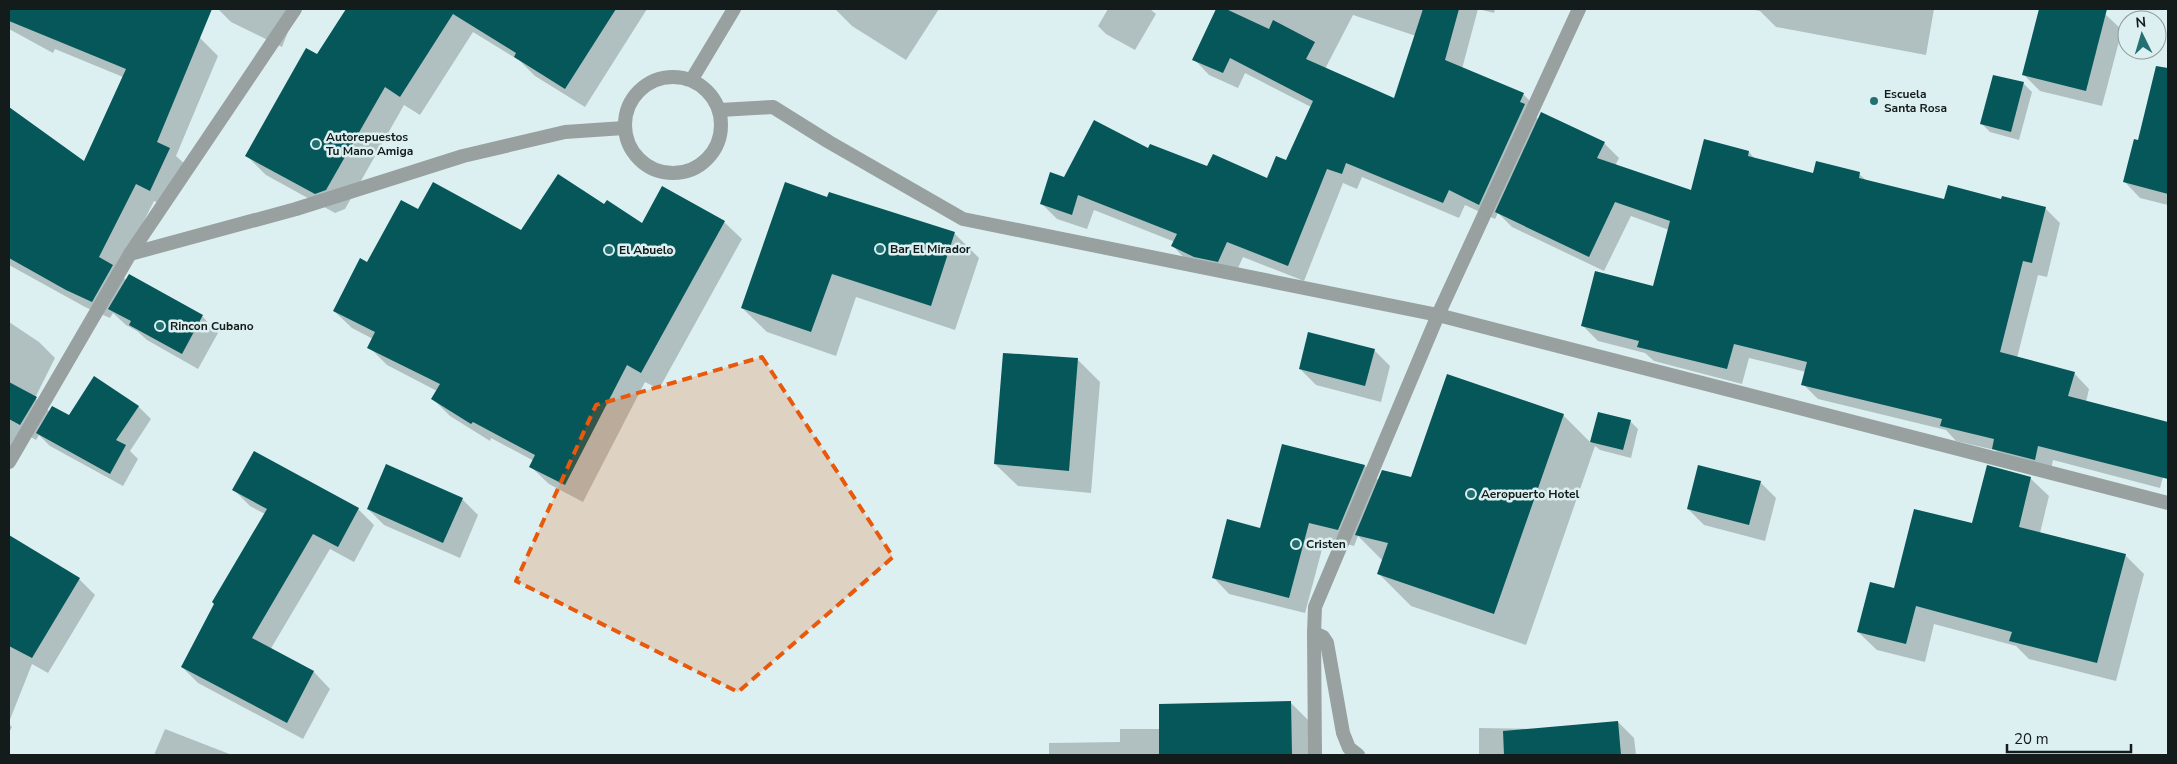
<svg xmlns="http://www.w3.org/2000/svg" width="2177" height="764" viewBox="0 0 2177 764" font-family="'Nunito Sans',sans-serif">
<style>
.shadow{fill:#0003;fill-rule:evenodd}
.building{fill:#05575a}
.lines{fill:none;stroke-linecap:round;stroke-linejoin:round}
.service{stroke:#98a0a0;stroke-width:14}
.minor{stroke:#98a0a0;stroke-width:14}
.marked{fill:#e8590c;fill-opacity:0.2;stroke:#e8590c;stroke-width:4;stroke-dasharray:10 6;stroke-linejoin:round}
.poi-dot{fill:#246f72;stroke:#ddf0f1;stroke-width:2}
.labels{text-anchor:middle;stroke-width:5;stroke-linejoin:round;paint-order:stroke}
.poi-label{font-size:12px;font-weight:bold;fill:#141b1b;stroke:#ddf0f1;text-anchor:start}
</style>
<rect width="100%" height="100%" fill="#ddf0f1"/>
<g class="shadow">
<path d="M9,9h119l72,29 18,18 -42,100 11,10 -19,41 -14,-6 -36,71 8,8 76,36 16,17 -20,36 -51,-29 -10,-9 -11,-6 -13,-12 -3,5 -25,-11 -76,-42v-92l3,-6 -3,-2v-57l76,55 38,-86 -68,-28 -2,4 -44,-24z"/>
<path d="M218,9h79l-15,38 -51,-25z"/>
<path d="M347,9h300l-62,98 -50,-31 -15,-15 -47,-29 -53,83 -16,-10 -59,104 -10,4 -69,-38 -20,-20 71,-99z"/>
<path d="M837,9h102l-33,51 -54,-34 -16,-16z"/>
<path d="M1108,9h42l6,5 -21,36 -29,-16 -8,-8z"/>
<path d="M1218,9h277l-1,4 -16,-4 -16,60 61,25 16,16 -3,7 3,3 65,23 15,15 -4,8 77,26 57,-40 6,7 59,15h45l8,7 78,19 57,1 43,7 15,15 -13,54 -9,-2 -21,83 57,15 15,16 -3,13 82,21v55l-5,-1 -3,11 -107,-28 -3,14 -42,-11 -13,-13 -39,-9 -10,-11 -128,-31 -15,-15 3,-12 -57,-14 -7,26 -88,-23 -9,-8 -47,-12 -15,-15 71,-38 15,-58 -38,-14 -27,55 -92,-44 -14,-14 -3,6 -30,-14 -6,13 -97,-41 -5,12 -14,-6 -39,98 -61,-24 -9,20 -46,-15 -15,-16 2,-4 -81,-32 -7,19 -30,-10 -16,-16 24,-24 84,-30 59,19 60,12 19,-18 24,-55 -66,-34 -7,15 -29,-13 -15,-16zM1353,15l63,21 -21,64 -70,-31z"/>
<path d="M1749,9h185l-8,46 -150,-28 -16,-16z"/>
<path d="M2041,9h44l20,5 17,16 -20,76 -62,-15 -16,-16z"/>
<path d="M2024,84l8,8 -13,48 -29,-8 -8,-8z"/>
<path d="M2151,92l17,4v109l-28,-7 -16,-17 15,-40z"/>
<path d="M828,198l126,35 25,25 -24,72 -99,-33 -20,59 -69,-24 -25,-24z"/>
<path d="M605,206l38,19 81,-3 18,17 -83,150 -14,-7 -62,120 -34,-18 -18,-17 3,-6 -43,-23 -1,3 -40,-25 -18,-18 5,-7 -50,-26 -18,-18 4,-8 -21,-11 -18,-17 34,-47 51,-53 102,21z"/>
<path d="M9,322l30,20 16,16 -20,40 15,14 20,4 68,-10 13,13 -21,32 8,8 -15,27 -73,-40 -11,-11 -3,5 -16,-9 -11,19z"/>
<path d="M1374,350l16,16 -9,36 -65,-17 -16,-16z"/>
<path d="M1078,360l22,22 -9,111 -73,-7 -23,-22z"/>
<path d="M1599,413l31,8 8,8 -7,29 -31,-8 -5,-4 -69,199 -115,-39 -32,-32 4,-13 -25,-25 -4,10 -29,-8 -20,75 -76,-19 -16,-17 48,-48 22,-84 82,21 14,15 33,-2 151,-64 28,28z"/>
<path d="M2030,478l19,18 -9,37 85,22 19,19 -28,107 -87,-22 -13,-13 -82,-22 -9,38 -48,-12 -19,-18 37,-42z"/>
<path d="M1760,482l16,16 -11,43 -61,-16 -16,-16z"/>
<path d="M234,490l124,19 16,16 -20,37 -24,-13 -60,101 44,22 16,17 -27,50 -105,-56 -16,-16 83,-153 -15,-8z"/>
<path d="M462,499l16,16 -18,43 -76,-33 -16,-16z"/>
<path d="M9,536l70,43 16,16 -47,78 -16,-9 -23,58z"/>
<path d="M1291,703l21,21v31h-263v-12l71,-1v-13h40z"/>
<path d="M1618,722l16,16 2,17h-157v-27l59,1z"/>
<path d="M9,724l3,3 -3,6z"/>
<path d="M165,729l67,26h-78z"/>
</g>
<g class="building">
<path d="M9,9h203l-55,133 13,6 -20,43 -14,-7 -37,73 14,8 -21,37 -26,-12 -57,-32v-151l75,54 42,-92 -117,-48z"/>
<path d="M346,9h270l-51,80 -51,-32 2,-4 -63,-39 -53,83 -15,-10 -59,103 -11,4 -70,-38 61,-108 11,6z"/>
<path d="M1216,9h10l43,20 4,-9 42,22 -9,17 88,39 29,-89h36l-14,51 79,33 -4,9 5,2 -46,101 -30,-15 -6,13 -97,-40 -4,11 -15,-5 -39,97 -61,-24 -9,20 -24,-5 -23,-11 6,-12 -99,-39 -6,20 -32,-11 10,-32 14,5 30,-57 54,28 2,-4 57,22 6,-12 54,24 9,-22 10,4 27,-59 -83,-43 -7,15 -31,-13z"/>
<path d="M2039,9h68l-21,82 -64,-16z"/>
<path d="M2156,66l12,2v126l-45,-12 11,-43 4,1z"/>
<path d="M1993,75l31,7 -13,50 -31,-8z"/>
<path d="M1541,112l64,30 -8,16 94,32 13,-51 45,12 -1,5 65,17 3,-12 44,11 -1,6 85,21 4,-14 53,14 1,-3 44,11 -14,56 -9,-2 -23,91 75,20 -7,24 100,26v57l-130,-33 -3,14 -43,-11 2,-10 -54,-13 2,-7 -141,-34 6,-23 -73,-18 -7,25 -90,-22 2,-6 -58,-15 14,-55 58,15 17,-65 -55,-19 -26,55 -94,-45z"/>
<path d="M558,174l46,30 3,-4 35,23 20,-37 63,35 -84,152 -14,-8 -62,120 -36,-18 6,-12 -62,-33 -2,2 -40,-25 9,-15 -73,-36 8,-16 -42,-21 27,-53 7,4 34,-62 17,9 15,-27 88,48z"/>
<path d="M785,182l42,15 2,-5 126,40 -24,74 -99,-32 -21,58 -70,-24z"/>
<path d="M129,274l74,41 -21,39 -53,-29 2,-4 -23,-12z"/>
<path d="M1308,332l67,17 -10,37 -66,-17z"/>
<path d="M1003,353l75,5 -9,113 -75,-7z"/>
<path d="M1447,374l117,40 -70,200 -117,-40 11,-31 -33,-8 27,-65 29,7z"/>
<path d="M94,376l45,30 -23,34 10,5 -16,29 -74,-41 16,-27 17,9z"/>
<path d="M9,382l28,15 -17,28 -11,-6z"/>
<path d="M1598,412l33,8 -8,30 -33,-8z"/>
<path d="M1282,444l83,21 -27,65 -29,-7 -20,75 -77,-20 15,-59 33,9z"/>
<path d="M254,451l105,57 -21,39 -25,-13 -61,104 62,33 -27,52 -106,-56 33,-63 -2,-2 55,-93 -35,-19z"/>
<path d="M386,464l77,34 -20,45 -76,-34z"/>
<path d="M1698,465l63,16 -12,44 -62,-16z"/>
<path d="M1987,465l44,12 -12,50 107,27 -29,109 -88,-22 3,-9 -96,-26 -10,38 -49,-12 13,-50 24,6 20,-79 58,14z"/>
<path d="M9,535l71,43 -48,80 -23,-12z"/>
<path d="M1291,701l1,54h-133v-51z"/>
<path d="M1618,721l3,34h-117l-1,-24z"/>
</g>
<g class="lines">
<g class="service">
<path d="M1314,633l9,4 4,6 16,90 6,15 9,7"/>
<path d="M1315,755l-1,-122 1,-26 123,-292"/>
</g>
<g class="minor">
<circle cx="673" cy="125" r="48"/>
<path d="M692,79l42,-70"/>
<path d="M720,110l53,-3 56,35 134,77 475,96 730,188"/>
<path d="M130,254l166,-45 167,-53 102,-24 59,-4"/>
<path d="M1438,315l141,-306"/>
<path d="M9,462l121,-208 165,-245"/>
</g>
</g>
<path class="marked" d="M762,357l131,200 -155,135 -222,-111 80,-176z"/>
<g class="poi-dot">
<circle cx="1874" cy="101" r="5"/>
<circle cx="316" cy="144" r="5"/>
<circle cx="880" cy="249" r="5"/>
<circle cx="609" cy="250" r="5"/>
<circle cx="160" cy="326" r="5"/>
<circle cx="1471" cy="494" r="5"/>
<circle cx="1296" cy="544" r="5"/>
</g>
<g class="labels">
<g class="poi-label">
<text x="1884" y="98">Escuela<tspan x="1884" dy="14">Santa Rosa</tspan></text>
<text x="326" y="141">Autorepuestos<tspan x="326" dy="14">Tu Mano Amiga</tspan></text>
<text x="890" y="253">Bar El Mirador</text>
<text x="619" y="254">El Abuelo</text>
<text x="170" y="330">Rincon Cubano</text>
<text x="1481" y="498">Aeropuerto Hotel</text>
<text x="1306" y="548">Cristen</text>
</g>
</g>
<rect width="2177" height="764" fill="none" stroke="#141b1b" stroke-width="20"/>
<g transform="translate(2142 35) rotate(355)"><circle r="24" fill="#ddf0f1" stroke="#8d9b9b"/>
<path d="M0-4L9 19L0 12L-9 19Z" fill="#246f72"/>
<text y="-8" font-size="14" font-weight="bold" text-anchor="middle" fill="#141b1b">N</text>
</g>
<path d="M2007 744v8h124v-8" fill="none" stroke="#141b1b" stroke-width="2.5"/>
<text x="2014" y="744" font-size="15" fill="#141b1b" stroke="#ddf0f1" stroke-width="4" paint-order="stroke">20 m</text>
</svg>
